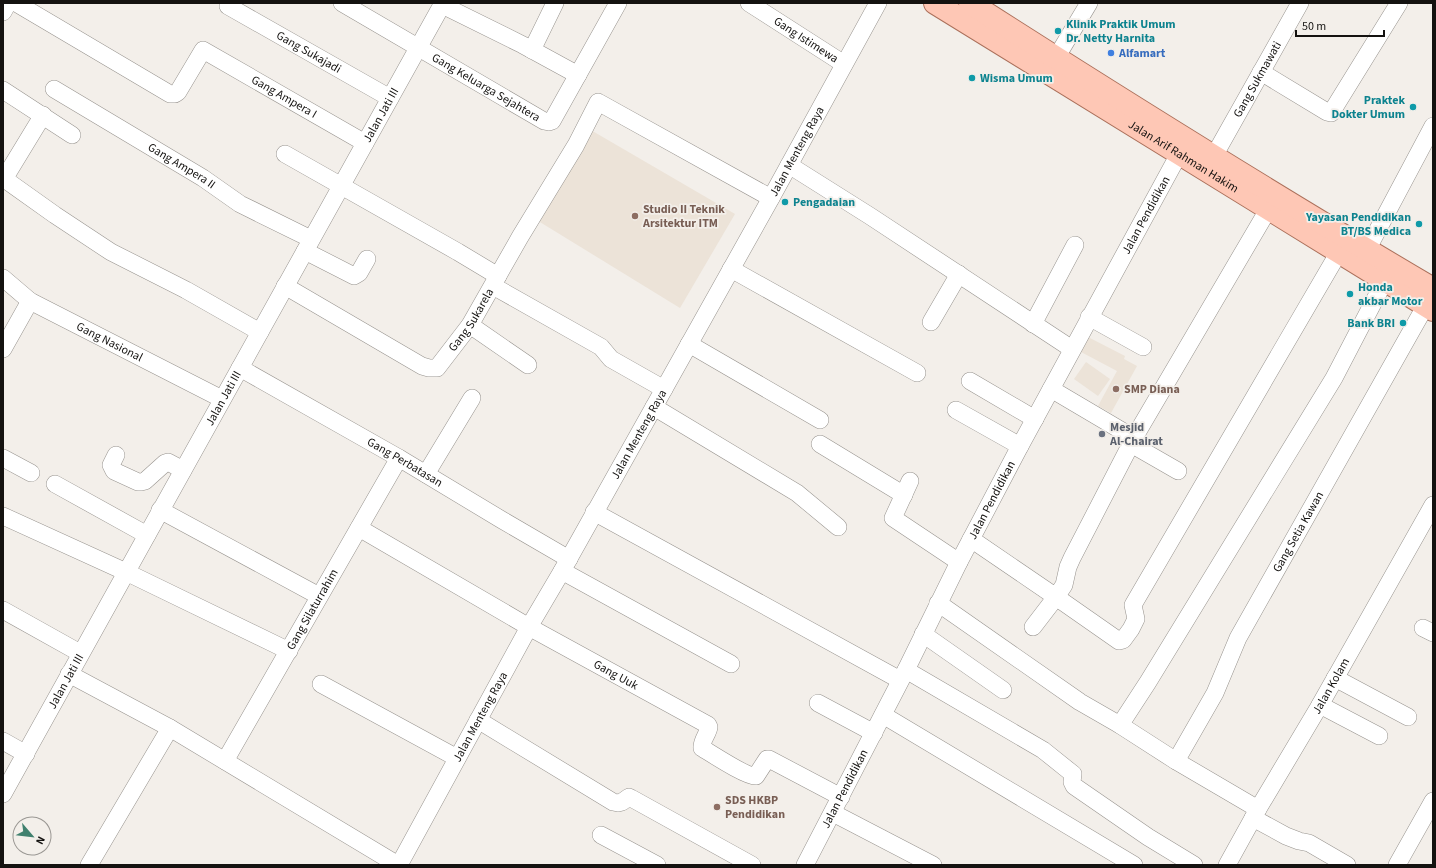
<svg xmlns="http://www.w3.org/2000/svg" width="1436" height="868" viewBox="0 0 1436 868" font-family="'Source Sans 3',sans-serif">
<style>
.built{fill:#ece3d8}
.lines{fill:none;stroke-linecap:round;stroke-linejoin:round}
.minor-casing{stroke:#97938e;stroke-width:18}
.major-casing{stroke:#ab705b;stroke-width:24}
.minor{stroke:#fff;stroke-width:17}
.major{stroke:#fec7b5;stroke-width:22}
.culture-dot{fill:#0f9aa8;stroke:#f3efea;stroke-width:1.5}
.shop-dot{fill:#3f7fe0;stroke:#f3efea;stroke-width:1.5}
.education-dot{fill:#8d6e63;stroke:#f3efea;stroke-width:1.5}
.worship-dot{fill:#6b7280;stroke:#f3efea;stroke-width:1.5}
.labels{text-anchor:middle;stroke-width:3.5;stroke-linejoin:round;paint-order:stroke}
.culture-label{font-size:12px;font-weight:bold;fill:#0d838f;stroke:#f3efea;text-anchor:start}
.street-label{font-size:12px;fill:#141210;stroke:#f3efea}
.shop-label{font-size:12px;font-weight:bold;fill:#366cbe;stroke:#f3efea;text-anchor:start}
.education-label{font-size:12px;font-weight:bold;fill:#785e54;stroke:#f3efea;text-anchor:start}
.worship-label{font-size:12px;font-weight:bold;fill:#5b616d;stroke:#f3efea;text-anchor:start}
</style>
<rect width="100%" height="100%" fill="#f3efea"/>
<g class="built">
<path d="M589,129l146,85 -55,94 -145,-89z"/>
<path d="M1088,337l37,19 -1,3 13,7 -26,47 -13,-7 19,-35 -36,-19z"/>
<path d="M1086,362l24,17 -12,17 -24,-17z"/>
</g>
<g class="lines">
<g class="minor-casing">
<g id="minor">
<path id="s1" d="M16,3l154,91h5l3,-2 25,-42 162,93"/>
<path id="s2" d="M342,3l202,118 5,1 3,-1 66,-118"/>
<path id="s3" d="M749,3l95,61"/>
<path d="M442,5l81,40 55,30"/>
<path id="s4" d="M228,6l162,92"/>
<path d="M3,12l5,-9"/>
<path d="M532,50l23,-47"/>
<path d="M1050,68l39,-65"/>
<path d="M1261,72l66,40 4,1 68,-110"/>
<path id="s5" d="M54,89l149,89 37,26 71,35"/>
<path d="M3,90l69,45"/>
<path d="M285,154l173,98 40,24"/>
<path id="s6" d="M1214,156l86,-153"/>
<path d="M789,165l81,51 202,133"/>
<path d="M3,178l52,37 56,37 75,38 74,42"/>
<path d="M4,179l39,-64"/>
<path d="M1367,250l66,-124"/>
<path d="M305,251l49,25 5,-3 8,-14"/>
<path d="M731,269l186,104"/>
<path id="s7" d="M3,278l27,23 192,98"/>
<path id="s8" d="M285,286l137,80 7,2h8l33,-43 50,-88 56,-92 22,-43 173,96"/>
<path d="M493,286l108,61 10,12 53,30"/>
<path d="M1089,317l54,30"/>
<path d="M931,322l28,-48"/>
<path d="M1033,324l42,-79"/>
<path d="M470,325l58,40"/>
<path d="M689,344l131,76"/>
<path d="M3,349l27,-48"/>
<path id="s9" d="M240,368l159,90 103,62 67,39"/>
<path d="M970,381l65,38"/>
<path d="M1051,389l83,49"/>
<path d="M654,407l143,86 41,34"/>
<path d="M956,410l64,36"/>
<path d="M820,444l84,51"/>
<path d="M1131,444l47,27"/>
<path d="M116,455l-5,10 3,6 24,11h3l4,-1 20,-18 3,-1 15,8"/>
<path d="M3,458l28,15"/>
<path d="M426,474l46,-76"/>
<path d="M910,481l-17,37 66,44"/>
<path d="M55,484l92,51"/>
<path d="M160,510l159,86"/>
<path d="M594,512l306,168"/>
<path d="M3,516l123,56 163,79"/>
<path id="s10" d="M359,528l170,99 179,98 1,2c-1,7 -8,14 -7,21 10,6 45,29 54,28l11,-17h2l72,38"/>
<path d="M971,539l85,58 8,-12 4,-18 4,-9 62,-120 135,-230"/>
<path d="M562,571l169,93"/>
<path d="M938,603l142,99 40,23 56,36 82,48"/>
<path d="M3,610l77,43"/>
<path d="M1033,627l23,-30 63,44 4,-1 8,-11 5,-10 -3,-14 206,-353"/>
<path d="M1423,628l10,5"/>
<path d="M923,634l80,56"/>
<path d="M906,670l137,80 30,24 -1,8 2,4 74,51 46,28"/>
<path d="M69,674l101,54 228,137"/>
<path d="M1335,678l73,39"/>
<path d="M321,684l136,74"/>
<path d="M818,703l56,30"/>
<path d="M1320,705l59,31"/>
<path d="M883,715l251,150"/>
<path d="M478,720l135,82 5,1 4,-1 7,-5 2,1 121,67"/>
<path d="M1120,725l28,-43 186,-304 51,-98"/>
<path d="M3,741l23,13"/>
<path id="s11" d="M225,761l174,-303"/>
<path id="s12" d="M1176,761l39,-68 23,-55 188,-333"/>
<path id="s13" d="M3,794l440,-791"/>
<path d="M833,813l100,52"/>
<path d="M1253,818l33,18 13,5 10,2 38,22"/>
<path d="M601,835l56,30"/>
<path d="M89,865l81,-137"/>
<path id="s14" d="M399,865l130,-238 33,-56 209,-373 107,-195"/>
<path id="s15" d="M805,865l101,-195 53,-108 61,-116 165,-303"/>
<path id="s16" d="M1227,865l31,-56 62,-104 113,-200"/>
<path d="M1397,865l36,-64"/>
</g>
</g>
<g class="major-casing">
<g id="major">
<path id="s17" d="M935,3l498,307"/>
<path d="M970,3c153,98 307,194 463,286"/>
</g>
</g>
<use href="#minor" class="minor"/>
<use href="#major" class="major"/>
</g>
<g class="culture-dot">
<circle cx="1058" cy="31" r="4"/>
<circle cx="972" cy="78" r="4"/>
<circle cx="1413" cy="107" r="4"/>
<circle cx="785" cy="202" r="4"/>
<circle cx="1419" cy="224" r="4"/>
<circle cx="1350" cy="294" r="4"/>
<circle cx="1403" cy="323" r="4"/>
</g>
<circle class="shop-dot" cx="1111" cy="53" r="4"/>
<g class="education-dot">
<circle cx="635" cy="216" r="4"/>
<circle cx="1116" cy="389" r="4"/>
<circle cx="717" cy="807" r="4"/>
</g>
<circle class="worship-dot" cx="1102" cy="434" r="4"/>
<g class="labels">
<g class="culture-label">
<text x="1066" y="28">Klinik Praktik Umum<tspan x="1066" dy="14">Dr. Netty Harnita</tspan></text>
<text x="980" y="82">Wisma Umum</text>
<text x="1405" y="104" text-anchor="end">Praktek<tspan x="1405" dy="14">Dokter Umum</tspan></text>
<text x="793" y="206">Pengadaian</text>
<text x="1411" y="221" text-anchor="end">Yayasan Pendidikan<tspan x="1411" dy="14">BT/BS Medica</tspan></text>
<text x="1358" y="291">Honda<tspan x="1358" dy="14">akbar Motor</tspan></text>
<text x="1395" y="327" text-anchor="end">Bank BRI</text>
</g>
<g class="street-label">
<text dy="4" stroke="none"><textPath href="#s3" startOffset="68">Gang Istimewa</textPath></text>
<text dy="4" stroke="none"><textPath href="#s4" startOffset="93">Gang Sukajadi</textPath></text>
<text dy="4" stroke="none"><textPath href="#s6" startOffset="88">Gang Sukmawati</textPath></text>
<text dy="4" stroke="none"><textPath href="#s2" startOffset="167">Gang Keluarga Sejahtera</textPath></text>
<text dy="4" stroke="none"><textPath href="#s1" startOffset="330">Gang Ampera I</textPath></text>
<text dy="4" stroke="none"><textPath href="#s13" startOffset="777">Jalan Jati III</textPath></text>
<text dy="4" stroke="none"><textPath href="#s14" startOffset="817">Jalan Menteng Raya</textPath></text>
<text dy="4" stroke="none"><textPath href="#s17" startOffset="292">Jalan Arif Rahman Hakim</textPath></text>
<text dy="4" stroke="none"><textPath href="#s5" startOffset="149">Gang Ampera II</textPath></text>
<text dy="4" stroke="none"><textPath href="#s15" startOffset="734">Jalan Pendidikan</textPath></text>
<text dy="4" stroke="none"><textPath href="#s8" startOffset="233">Gang Sukarela</textPath></text>
<text dy="4" stroke="none"><textPath href="#s7" startOffset="125">Gang Nasional</textPath></text>
<text dy="4" stroke="none"><textPath href="#s13" startOffset="453">Jalan Jati III</textPath></text>
<text dy="4" stroke="none"><textPath href="#s14" startOffset="493">Jalan Menteng Raya</textPath></text>
<text dy="4" stroke="none"><textPath href="#s9" startOffset="190">Gang Perbatasan</textPath></text>
<text dy="4" stroke="none"><textPath href="#s15" startOffset="410">Jalan Pendidikan</textPath></text>
<text dy="4" stroke="none"><textPath href="#s12" startOffset="260">Gang Setia Kawan</textPath></text>
<text dy="4" stroke="none"><textPath href="#s11" startOffset="175">Gang Silaturrahim</textPath></text>
<text dy="4" stroke="none"><textPath href="#s10" startOffset="296">Gang Uuk</textPath></text>
<text dy="4" stroke="none"><textPath href="#s13" startOffset="129">Jalan Jati III</textPath></text>
<text dy="4" stroke="none"><textPath href="#s16" startOffset="207">Jalan Kolam</textPath></text>
<text dy="4" stroke="none"><textPath href="#s14" startOffset="169">Jalan Menteng Raya</textPath></text>
<text dy="4" stroke="none"><textPath href="#s15" startOffset="86">Jalan Pendidikan</textPath></text>
</g>
<g class="shop-label">
<text x="1119" y="57">Alfamart</text>
</g>
<g class="education-label">
<text x="643" y="213">Studio II Teknik<tspan x="643" dy="14">Arsitektur ITM</tspan></text>
<text x="1124" y="393">SMP Diana</text>
<text x="725" y="804">SDS HKBP<tspan x="725" dy="14">Pendidikan</tspan></text>
</g>
<g class="worship-label">
<text x="1110" y="431">Mesjid<tspan x="1110" dy="14">Al-Chairat</tspan></text>
</g>
</g>
<rect width="1436" height="868" fill="none" stroke="#141210" stroke-width="8"/>
<g transform="translate(32 836) rotate(118)"><circle r="19" fill="#f3efea" stroke="#9a9793"/>
<path d="M0-3L7 15L0 10L-7 15Z" fill="#40806e"/>
<text y="-6" font-size="11" font-weight="bold" text-anchor="middle" fill="#141210">N</text>
</g>
<path d="M1296 30v6h88v-6" fill="none" stroke="#141210" stroke-width="2"/>
<text x="1302" y="30" font-size="12" fill="#141210" stroke="#f3efea" stroke-width="3" paint-order="stroke">50 m</text>
</svg>
